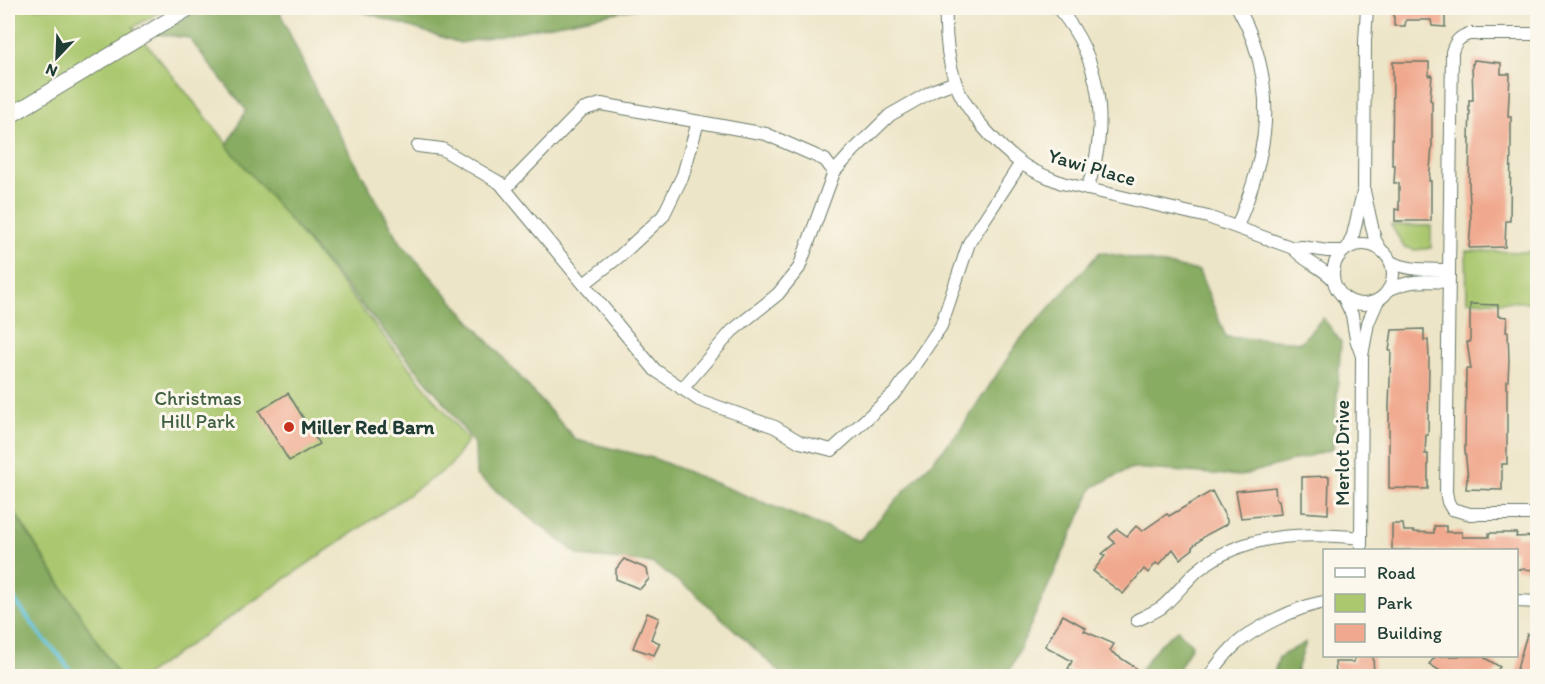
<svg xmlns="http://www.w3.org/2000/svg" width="1545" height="684" viewBox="0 0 1545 684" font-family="Itim,sans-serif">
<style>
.green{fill:#abc86f;stroke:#658252;stroke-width:1.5}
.forest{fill:#88ac62;stroke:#54744b;stroke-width:1.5}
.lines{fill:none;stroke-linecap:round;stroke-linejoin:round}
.stream{stroke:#60c4de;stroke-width:4}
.building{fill:#f0a98e}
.minor-casing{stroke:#677867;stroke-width:14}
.tertiary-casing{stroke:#677867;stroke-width:17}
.minor{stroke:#fff;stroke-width:12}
.tertiary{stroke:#fff;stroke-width:15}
.poi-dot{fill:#c8321e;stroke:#fbf7ec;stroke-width:2}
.labels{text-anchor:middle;stroke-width:6;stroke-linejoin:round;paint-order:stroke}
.street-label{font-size:20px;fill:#1f3d34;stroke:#fbf7ec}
.park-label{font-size:20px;fill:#426043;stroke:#fbf7ec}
.poi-label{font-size:20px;font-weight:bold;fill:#1f3d34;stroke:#fbf7ec;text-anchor:start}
</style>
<rect width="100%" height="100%" fill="#fbf7ec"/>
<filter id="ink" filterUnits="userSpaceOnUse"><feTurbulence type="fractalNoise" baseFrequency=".0167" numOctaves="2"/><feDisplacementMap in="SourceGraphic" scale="12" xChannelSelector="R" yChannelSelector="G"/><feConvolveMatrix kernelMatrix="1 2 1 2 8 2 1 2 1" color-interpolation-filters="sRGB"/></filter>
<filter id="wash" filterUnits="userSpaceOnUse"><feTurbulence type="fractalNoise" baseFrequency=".008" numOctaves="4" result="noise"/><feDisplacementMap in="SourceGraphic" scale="24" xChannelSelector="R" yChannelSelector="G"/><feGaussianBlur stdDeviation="1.35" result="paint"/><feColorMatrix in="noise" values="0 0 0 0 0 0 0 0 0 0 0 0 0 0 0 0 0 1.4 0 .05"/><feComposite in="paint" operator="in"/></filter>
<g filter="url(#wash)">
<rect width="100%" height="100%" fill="#ede5c7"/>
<g class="green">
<path d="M8,8h160l-35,19 335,413 -18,26 -306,210h-25l-111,-174z"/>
<path d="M1391,225l40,1v22l-16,2 -11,-3z"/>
<path d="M1466,251l71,1v50l-70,-1z"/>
</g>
<g class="forest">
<path d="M203,8h75l43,94 80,141 175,197 77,18 206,83 100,-109 60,-91 81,-89 99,19 27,66 75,5 22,-24 18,24 -8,107 -93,27 -108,-8 -39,19 -85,188 1,1h-225l-88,-82 -44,-31 -72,-7 -104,-81 -1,-30 -31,-43 -217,-256 19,-36 -57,-72 -32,-4z"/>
<path d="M351,8h288l-179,35z"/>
<path d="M8,502l111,174h-111z"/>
<path d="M1178,630l14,15 -17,31h-39l22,-30z"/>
<path d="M1306,642l-11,34h-22l6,-19z"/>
</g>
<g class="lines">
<path class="stream" d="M8,591l34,46 17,18 15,21"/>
</g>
<g id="blocks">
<g class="building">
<path d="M1394,8h51v19l-13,-1 -1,-6h-25l-1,6h-11z"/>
<path d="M1474,60l27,3v11h9l-2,43h3v23l-1,81h-4l-1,26 -36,1 2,-27 -2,-35 1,-48h-1l1,-27h-1v-11h4l-1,-36h1z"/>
<path d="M1393,62h36v14l3,-1 -2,25 2,1v45l-3,35h2v40h-36v-12l4,1v-27h-5l1,-18h-3z"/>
<path d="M1470,304l28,1v11l9,1 -1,15h2l1,28 -1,21h-1v83h-5v26l-36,-1 1,-10h1l-3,-29 1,-81h5l-4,-27h3z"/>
<path d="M1424,329v11h4l1,17 -1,78h-2l-1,19h3v35l-39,-1v-82l2,-55h-2l3,-21z"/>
<path d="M288,393l31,51 -30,17 -30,-50z"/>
<path d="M1329,476l-1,38 -26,-2v-35z"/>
<path d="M1275,487l1,12 3,1 2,14 -40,4 -5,-27z"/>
<path d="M1212,491l15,29v4l-21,11 -14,12 1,2 -13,10 -7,-10 -14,16 -3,-2 -8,10 -4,-4 -21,25 -30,-23 12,-15 -3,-2 13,-11 -6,-6 8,-8 10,7 9,-10 6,5 25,-17 2,2z"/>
<path d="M1392,524h11l1,7h10v1l20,1v-7h12v6h16v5h27v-4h28l-1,4 22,-1v34l-22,-1v-19h-124z"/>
<path d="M624,559l23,10 2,10 -9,10 -24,-10v-10z"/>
<path d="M647,613l12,5 -8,21 9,4 -6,12 -21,-7z"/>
<path d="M1063,615l23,13 -2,3 30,13 -4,7 26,17 -4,8h-50l-14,-7 4,-8 -27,-15z"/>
<path d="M1527,634l11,3v39h-23z"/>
<path d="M1354,656h19l1,20h-38l-1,-14h19z"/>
<path d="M1436,656h46l18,11 -8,9h-44l-19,-12z"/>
</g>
</g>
</g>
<g filter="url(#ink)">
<use href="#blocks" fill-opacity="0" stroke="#677867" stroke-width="1.5"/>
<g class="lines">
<g class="minor-casing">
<g id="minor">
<path d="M946,8c-1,24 1,49 9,73 8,27 42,65 66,82 12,9 27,14 41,20l146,34 85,31 9,-1 25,4h15"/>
<path d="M1058,8c44,51 52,118 29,181"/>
<path d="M1367,8l-2,33 -1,150 11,49 6,10"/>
<path d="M1538,34h-69c-10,3 -14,8 -17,18l-6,440 2,10 4,7 18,5h68"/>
<path d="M418,146l24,3 58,34 155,187 44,30 76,27 25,15 32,8 64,-58 45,-66 28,-83 52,-80"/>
<path d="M834,172l20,-22 36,-35 44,-25 21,-8"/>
<path d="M505,189l77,-79 19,-6 165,30 59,26 9,12 -35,96 -21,26 -46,37 -50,58"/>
<path d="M1237,227c9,-23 18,-46 23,-71 12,-50 3,-104 -22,-148"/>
<circle cx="1363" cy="274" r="30"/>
<path d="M1348,247l5,-12 10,-43"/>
<path d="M1293,248c11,13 27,18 40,31"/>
<path d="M1391,262c18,9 37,7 57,8"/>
<path d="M584,284l37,-29 42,-39 20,-41 15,-53"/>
<path d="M1388,290c25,-11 33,-9 60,-8"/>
<path d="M1344,298l8,17 4,24 6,17"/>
<path d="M1361,550l1,-194 6,-33 10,-23"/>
<path d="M1516,601l22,1"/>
<path d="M1137,620c8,-4 18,-8 25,-13 12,-10 23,-25 35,-36 45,-38 108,-39 164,-33"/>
<path d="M1210,676c6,-10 14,-20 23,-29 20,-19 64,-40 91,-45"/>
</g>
</g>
<g class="tertiary-casing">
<path id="tertiary" d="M8,117l181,-109"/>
</g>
<use href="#minor" class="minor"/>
<use href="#tertiary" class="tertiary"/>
</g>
</g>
<circle class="poi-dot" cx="289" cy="427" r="6"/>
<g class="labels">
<g class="street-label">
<text transform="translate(1092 167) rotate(16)" y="7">Yawi Place</text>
<text transform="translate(1342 453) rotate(-90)" y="7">Merlot Drive</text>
</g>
<g class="park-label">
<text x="198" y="405">Christmas<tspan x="198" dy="23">Hill Park</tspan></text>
</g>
<g class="poi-label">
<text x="301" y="434">Miller Red Barn</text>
</g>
</g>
<rect width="1545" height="684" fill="none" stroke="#fbf7ec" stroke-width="30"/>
<rect x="1323" y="549" width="195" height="108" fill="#fbf7ec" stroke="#a3ada2" stroke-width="1.5"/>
<rect x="1335" y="568" width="30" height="9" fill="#ffffff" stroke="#a3ada2" stroke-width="1.5"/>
<text x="1377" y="579" font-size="18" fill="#1f3d34">Road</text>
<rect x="1335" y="594" width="30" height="18" fill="#abc86f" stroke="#a3ada2" stroke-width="1.5"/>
<text x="1377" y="609" font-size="18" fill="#1f3d34">Park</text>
<rect x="1335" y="624" width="30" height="18" fill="#f0a98e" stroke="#a3ada2" stroke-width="1.5"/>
<text x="1377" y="639" font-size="18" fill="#1f3d34">Building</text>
<g transform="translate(57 57) rotate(203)" stroke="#fbf7ec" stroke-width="4.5" paint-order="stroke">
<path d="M0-4.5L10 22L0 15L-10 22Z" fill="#1f3d34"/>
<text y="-9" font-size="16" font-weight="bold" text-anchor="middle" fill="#1f3d34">N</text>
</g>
</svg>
